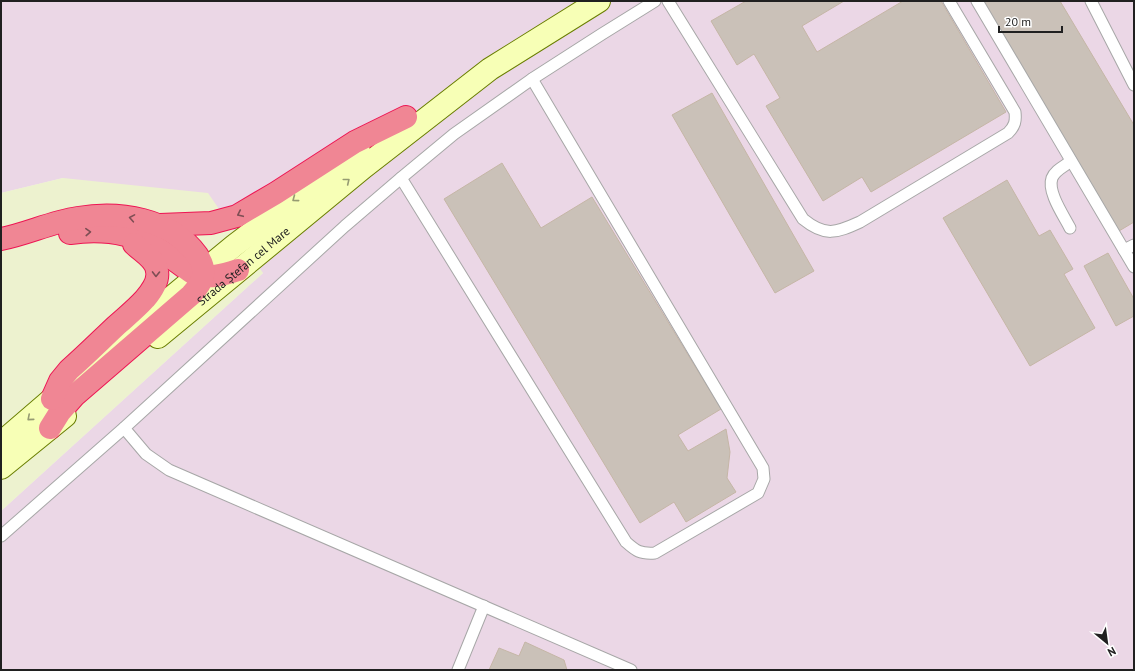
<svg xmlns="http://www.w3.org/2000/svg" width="1135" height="671" viewBox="0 0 1135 671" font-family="'PT Sans',sans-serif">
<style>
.industrial{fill:#ebd7e6}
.farmland{fill:#edf2cf}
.building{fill:#cac1b8;stroke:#c5b6a6}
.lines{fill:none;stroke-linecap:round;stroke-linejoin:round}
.service-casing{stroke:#a7a7a7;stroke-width:13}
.secondary-casing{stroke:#697e00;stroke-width:24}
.motorway-casing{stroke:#ed1553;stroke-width:24}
.service{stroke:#fff;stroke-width:11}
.secondary{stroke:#f7ffb6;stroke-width:22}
.motorway{stroke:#f08694;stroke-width:22}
.oneway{stroke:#969b72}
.oneway2{stroke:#7e4e54}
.labels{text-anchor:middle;stroke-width:3.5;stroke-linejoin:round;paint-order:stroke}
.street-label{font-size:12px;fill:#202020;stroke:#fff}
</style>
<rect width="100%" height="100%" fill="#f2eee6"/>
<path class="industrial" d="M1,1h1133v669h-1133v-159l262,-238 -200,-95 -62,15z"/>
<path class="farmland" d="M63,178l145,15 55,80 -262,238v-318z"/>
<g class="building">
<path d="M746,1h98l-42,25 15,26 86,-51h38l65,111 -135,80 -9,-15 -39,24 -57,-95 14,-8 -26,-44 -17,11 -26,-44z"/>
<path d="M982,1h78l74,124v97l-15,9z"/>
<path d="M712,93l102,178 -39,22 -103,-178z"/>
<path d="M502,163l39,65 51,-31 129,212 -43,26 10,16 38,-22 4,23 -3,26 9,14 -50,30 -12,-20 -34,21 -196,-324z"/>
<path d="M1007,180l32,56 11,-6 23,39 -9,5 31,54 -65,38 -87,-148z"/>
<path d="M1108,253l26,46v17l-18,10 -32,-60z"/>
<path d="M525,642l39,18 3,10h-78l10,-22 20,8z"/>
</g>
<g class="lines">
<g class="service-casing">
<g id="service">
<path d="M668,1l135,218c22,18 33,14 57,3l148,-89c7,-7 8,-12 7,-21l-66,-111"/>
<path d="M977,1l157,266"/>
<path d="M1091,1l43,84"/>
<path d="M401,178l225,364c10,9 14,12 29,11l103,-60 6,-14 -1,-11 -231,-389"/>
<path d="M1070,228c-6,-12 -23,-36 -18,-50 3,-8 13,-12 19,-17"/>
<path d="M1124,250l10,-5"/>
<path d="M124,428l22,26 23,16 462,200"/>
<path d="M1,536l123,-108 221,-202 56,-48 53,-44 78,-55 70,-45 53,-33"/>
<path d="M458,670l26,-64"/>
</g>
</g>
<g class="secondary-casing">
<g id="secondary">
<path id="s1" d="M158,337l206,-170 126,-98 109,-68"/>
<path d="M1,443l138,-119 96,-79 124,-94"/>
<path d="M1,468l64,-52"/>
</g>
</g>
<g class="motorway-casing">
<g id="motorway">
<path d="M160,225l51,-2 26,-7 39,-23 79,-51 51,-25"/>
<path d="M70,233c29,-4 60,-1 85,14 14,8 26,18 39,27 15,5 29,1 44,-4"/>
<path d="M1,239c26,-5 50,-17 77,-21 41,-7 92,0 119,37 11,16 7,26 -6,40l-117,101 -14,16 -10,16"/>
<path d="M52,399l8,-18 9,-11c16,-14 31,-29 47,-44 10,-9 20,-17 29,-27 6,-7 14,-18 12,-28 -1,-12 -15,-19 -23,-27"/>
</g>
</g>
<use href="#service" class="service"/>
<use href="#secondary" class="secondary"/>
<use href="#motorway" class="motorway"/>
</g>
<defs><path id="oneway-chevron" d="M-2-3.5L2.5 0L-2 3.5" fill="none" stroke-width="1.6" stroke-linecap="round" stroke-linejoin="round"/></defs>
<g class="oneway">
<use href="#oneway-chevron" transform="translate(347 181) rotate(-39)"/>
<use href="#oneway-chevron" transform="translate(295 199) rotate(143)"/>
<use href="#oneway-chevron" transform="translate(30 418) rotate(139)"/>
</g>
<g class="oneway2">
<use href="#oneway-chevron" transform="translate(240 214) rotate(155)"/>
<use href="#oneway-chevron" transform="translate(132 218) rotate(-170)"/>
<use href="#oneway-chevron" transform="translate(88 232) rotate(-3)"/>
<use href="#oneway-chevron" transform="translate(156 274) rotate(91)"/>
</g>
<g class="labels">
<g class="street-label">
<text dy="4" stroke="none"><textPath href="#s1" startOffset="111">Strada Ștefan cel Mare</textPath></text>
</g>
</g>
<rect width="1135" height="671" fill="none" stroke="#202020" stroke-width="4"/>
<g transform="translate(1107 643) rotate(151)" stroke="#ffffff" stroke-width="3" paint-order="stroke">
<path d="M0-3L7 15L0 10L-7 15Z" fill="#202020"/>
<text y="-6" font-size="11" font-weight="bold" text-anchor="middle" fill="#202020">N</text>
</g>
<path d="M999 26v6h63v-6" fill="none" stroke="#202020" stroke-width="2"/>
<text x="1005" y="26" font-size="12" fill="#202020" stroke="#ffffff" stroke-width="3" paint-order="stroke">20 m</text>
</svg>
